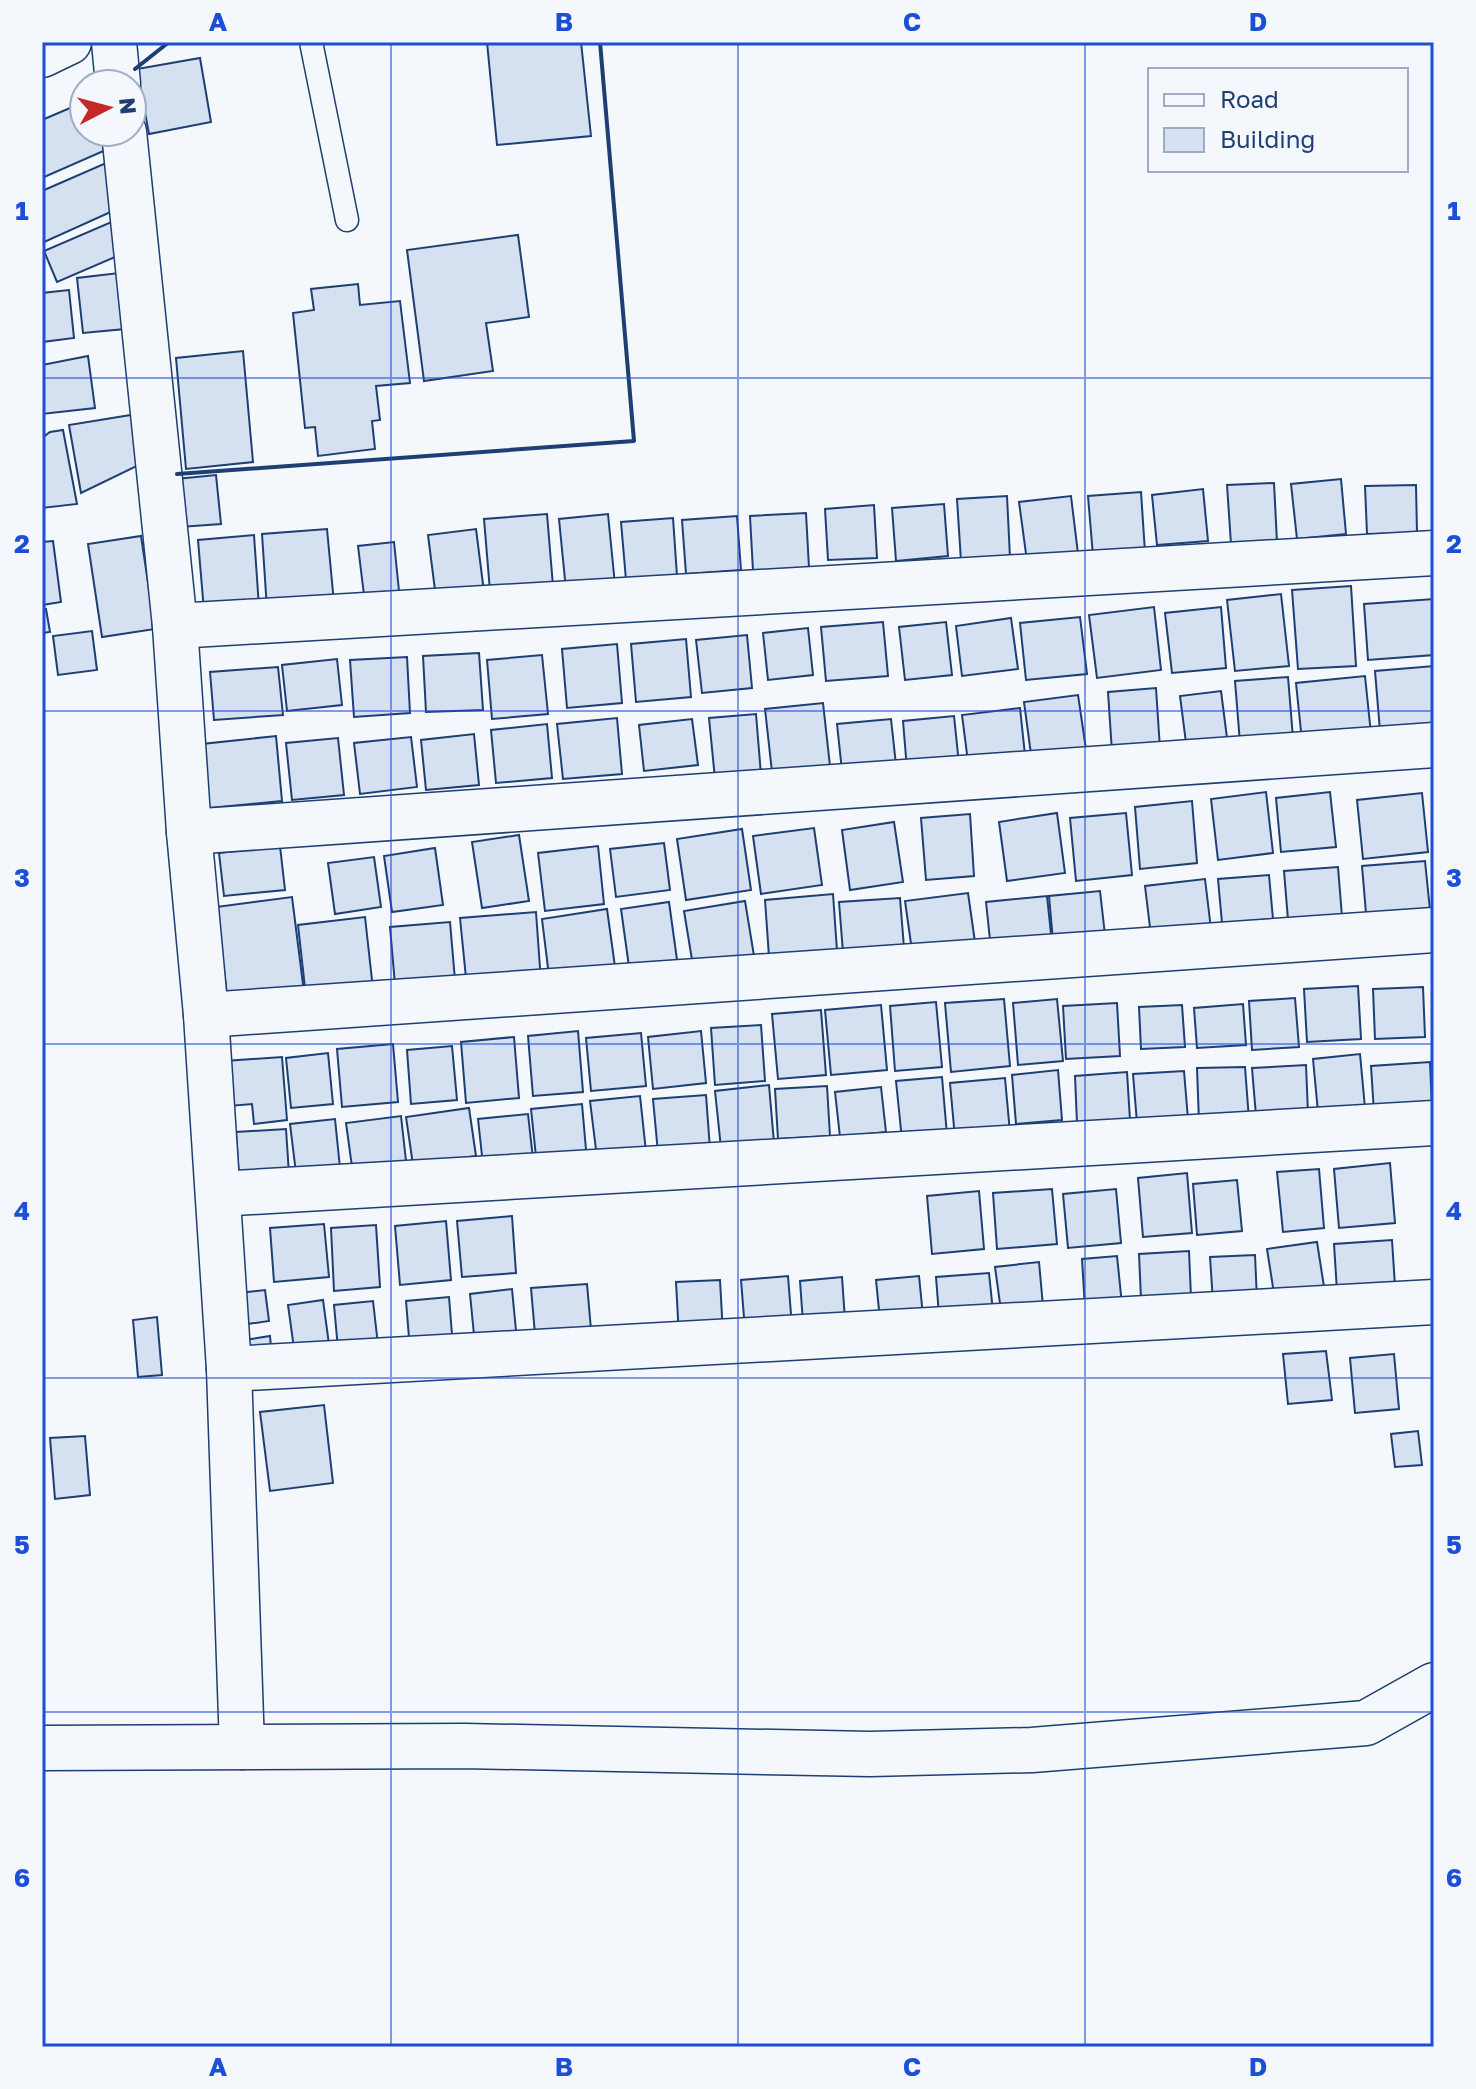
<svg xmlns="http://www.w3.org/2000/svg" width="1476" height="2089" viewBox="0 0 1476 2089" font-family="'Golos Text',sans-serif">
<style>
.building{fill:#d5e0f0;stroke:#1d3f73;stroke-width:2}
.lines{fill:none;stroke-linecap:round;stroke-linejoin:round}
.lane-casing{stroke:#1d3f73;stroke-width:25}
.street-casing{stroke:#1d3f73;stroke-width:47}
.secondary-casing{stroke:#1d3f73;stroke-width:47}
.lane{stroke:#f4f7fb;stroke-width:22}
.street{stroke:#f4f7fb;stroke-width:44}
.secondary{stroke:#f4f7fb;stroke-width:44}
.wall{stroke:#1d3f73;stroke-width:4}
.grid{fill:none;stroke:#1d4ed8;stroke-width:2;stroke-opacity:0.55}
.neatline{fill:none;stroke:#1d4ed8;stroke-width:3}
.grid-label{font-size:26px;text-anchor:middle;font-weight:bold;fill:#1d4ed8}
</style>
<rect width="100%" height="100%" fill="#f4f7fb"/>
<g class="building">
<path d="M487,42h94l10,94 -94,9z"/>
<path d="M200,58l11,64 -62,12 -12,-65z"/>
<path d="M84,102v30h36l4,10 -82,36v-58z"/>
<path d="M106,163l18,43 -82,37v-52z"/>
<path d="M116,220l13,31 -72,31 -13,-31z"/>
<path d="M518,235l11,82 -43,6 7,48 -69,10 -17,-131z"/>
<path d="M119,273l6,56 -42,4 -6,-55z"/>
<path d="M358,284l2,21 40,-4 10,82 -34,3 4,34 -8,1 3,28 -57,7 -3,-29 -10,1 -12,-115 21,-3 -3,-21z"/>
<path d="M69,290l5,48 -32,4v-49z"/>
<path d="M243,351l10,111 -67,7 -10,-111z"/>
<path d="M88,356l7,52 -53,6v-49z"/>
<path d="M137,414l4,50 -60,29 -12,-68z"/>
<path d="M63,430l14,74 -35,4v-70l8,-6z"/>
<path d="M216,475l5,49 -41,3 -4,-48z"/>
<path d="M1341,479l5,55 -49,5 -6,-55z"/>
<path d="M1274,483l3,59 -46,2 -4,-59z"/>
<path d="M1416,485l1,48 -50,1 -2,-48z"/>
<path d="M1203,489l5,52 -51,4 -5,-50z"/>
<path d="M1141,492l4,60 -52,4 -5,-60z"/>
<path d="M1007,496l3,62 -49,3 -4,-62z"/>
<path d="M1071,496l7,58 -51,7 -8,-59z"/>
<path d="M944,504l4,52 -52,5 -4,-53z"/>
<path d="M874,505l3,53 -49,2 -3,-51z"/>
<path d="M806,513l3,55 -56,3 -3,-55z"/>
<path d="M547,514l6,72 -63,5 -6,-72z"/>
<path d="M608,514l7,71 -49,5 -7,-71z"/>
<path d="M737,516l4,54 -55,4 -4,-54z"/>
<path d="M673,518l4,58 -51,4 -5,-58z"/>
<path d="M327,529l7,74 -67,6 -5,-75z"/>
<path d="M476,529l8,63 -48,6 -8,-63z"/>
<path d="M254,535l5,72 -55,4 -6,-71z"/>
<path d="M141,536l14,93 -53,8 -14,-93z"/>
<path d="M53,541l8,61 -19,3v-63z"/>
<path d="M394,542l5,49 -35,4 -6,-49z"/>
<path d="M1351,586l5,80 -58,3 -6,-79z"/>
<path d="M1281,594l8,72 -54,5 -8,-71z"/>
<path d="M1434,599v56l-66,5 -4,-56z"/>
<path d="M1154,607l7,63 -64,8 -8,-63z"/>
<path d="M1221,607l5,61 -54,5 -7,-60z"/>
<path d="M46,609l4,23 -8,1v-23z"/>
<path d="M1080,617l7,57 -61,6 -6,-57z"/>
<path d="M1011,618l7,51 -56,7 -6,-50z"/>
<path d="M883,622l5,54 -62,5 -5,-54z"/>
<path d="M946,622l6,53 -47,5 -6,-53z"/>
<path d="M808,628l5,47 -45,5 -5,-47z"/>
<path d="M92,631l5,39 -39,5 -5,-39z"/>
<path d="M747,635l5,53 -50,5 -6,-53z"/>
<path d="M686,639l5,58 -55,5 -5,-58z"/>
<path d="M617,644l5,59 -55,5 -5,-59z"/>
<path d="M479,653l4,57 -57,2 -3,-56z"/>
<path d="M542,655l6,59 -56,5 -5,-59z"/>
<path d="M407,657l3,56 -56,4 -4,-57z"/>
<path d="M337,659l5,46 -55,6 -5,-46z"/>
<path d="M1434,666v61l-54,4 -5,-60z"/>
<path d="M278,667l5,48 -69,5 -4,-48z"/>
<path d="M1365,676l6,58 -69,7 -6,-58z"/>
<path d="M1288,677l5,61 -53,5 -5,-62z"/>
<path d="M1156,688l4,61 -48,3 -4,-60z"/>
<path d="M1221,691l6,47 -41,5 -6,-47z"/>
<path d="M1078,695l9,61 -55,6 -8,-60z"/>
<path d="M823,703l7,63 -58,6 -7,-63z"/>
<path d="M1020,708l5,47 -57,7 -6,-47z"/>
<path d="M756,714l5,61 -46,4 -6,-61z"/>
<path d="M954,716l5,48 -52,5 -4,-48z"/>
<path d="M617,718l5,56 -59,5 -6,-55z"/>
<path d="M692,719l6,46 -54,6 -5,-46z"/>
<path d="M891,719l5,46 -54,6 -5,-47z"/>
<path d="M547,724l5,54 -56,5 -5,-53z"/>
<path d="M474,734l5,51 -53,5 -5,-50z"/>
<path d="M276,736l6,65 -73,7 -7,-64z"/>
<path d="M411,737l6,50 -57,7 -6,-51z"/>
<path d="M338,738l6,57 -52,5 -6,-57z"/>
<path d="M1266,792l7,61 -55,7 -7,-61z"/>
<path d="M1330,792l6,55 -55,5 -5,-54z"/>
<path d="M1422,793l6,59 -65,7 -6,-59z"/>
<path d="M1192,801l5,62 -57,6 -5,-62z"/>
<path d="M1057,813l8,60 -58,8 -8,-59z"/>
<path d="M1126,813l6,62 -56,6 -6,-63z"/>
<path d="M970,814l4,62 -48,4 -5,-62z"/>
<path d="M894,822l9,60 -53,8 -8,-60z"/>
<path d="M814,828l8,57 -61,9 -8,-58z"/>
<path d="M742,829l9,61 -65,10 -9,-61z"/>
<path d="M519,835l10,66 -47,7 -10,-66z"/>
<path d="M664,843l6,47 -54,7 -6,-48z"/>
<path d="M280,846l5,44 -61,6 -5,-43z"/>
<path d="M598,846l6,58 -59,7 -7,-58z"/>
<path d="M435,848l8,57 -51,7 -8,-56z"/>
<path d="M374,857l7,50 -46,7 -7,-51z"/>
<path d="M1425,861l6,59 -64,5 -5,-59z"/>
<path d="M1338,867l5,62 -54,3 -5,-61z"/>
<path d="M1269,875l4,44 -51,4 -4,-44z"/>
<path d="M1205,879l6,50 -60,7 -6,-50z"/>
<path d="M1100,891l5,44 -52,6 -4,-45z"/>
<path d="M968,893l8,56 -63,9 -8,-57z"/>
<path d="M833,894l5,71 -68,6 -5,-71z"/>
<path d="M1047,896l6,57 -61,6 -6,-57z"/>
<path d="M292,897l13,103 -76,11 -13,-104z"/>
<path d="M900,898l5,62 -61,5 -5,-63z"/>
<path d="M745,901l10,61 -61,10 -10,-61z"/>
<path d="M669,902l9,65 -48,7 -9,-65z"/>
<path d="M607,909l9,65 -66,10 -8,-65z"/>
<path d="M536,912l5,70 -74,6 -7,-70z"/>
<path d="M365,917l8,72 -67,8 -8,-72z"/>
<path d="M450,922l5,58 -60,5 -5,-58z"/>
<path d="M1358,986l3,53 -54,3 -3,-53z"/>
<path d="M1423,987l2,50 -50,2 -2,-50z"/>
<path d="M1295,998l4,49 -47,3 -3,-49z"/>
<path d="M1004,999l6,67 -59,6 -6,-69z"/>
<path d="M1057,999l6,62 -45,4 -5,-62z"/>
<path d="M936,1002l6,65 -47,4 -5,-65z"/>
<path d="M1117,1003l3,53 -54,3 -3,-53z"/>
<path d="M1243,1004l3,41 -49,3 -3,-40z"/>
<path d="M881,1005l6,65 -56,5 -6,-65z"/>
<path d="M1182,1005l3,42 -44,2 -2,-42z"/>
<path d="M821,1010l5,65 -48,4 -6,-65z"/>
<path d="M761,1025l4,56 -50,4 -4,-57z"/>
<path d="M578,1031l5,61 -50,4 -5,-60z"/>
<path d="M701,1031l5,52 -53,6 -5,-52z"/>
<path d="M641,1033l5,53 -55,5 -5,-53z"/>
<path d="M514,1037l5,61 -53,5 -5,-61z"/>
<path d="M393,1044l5,58 -56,5 -5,-58z"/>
<path d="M452,1046l5,54 -46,4 -4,-54z"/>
<path d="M328,1053l5,51 -42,4 -5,-50z"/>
<path d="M1360,1054l5,54 -47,4 -5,-53z"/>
<path d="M282,1057l5,63 -33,4 -2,-20 -23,2 -4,-45z"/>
<path d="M1430,1062l2,47 -58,4 -3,-47z"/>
<path d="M1306,1065l2,48 -52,3 -4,-48z"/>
<path d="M1245,1067l4,53 -50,2 -2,-54z"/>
<path d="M1058,1070l4,50 -46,4 -4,-49z"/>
<path d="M1184,1071l4,48 -51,4 -4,-49z"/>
<path d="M1127,1072l3,48 -53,3 -2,-47z"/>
<path d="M942,1077l5,58 -45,5 -6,-59z"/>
<path d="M1005,1078l5,55 -55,5 -5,-55z"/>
<path d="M769,1085l5,58 -53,5 -6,-57z"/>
<path d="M827,1086l3,50 -52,3 -3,-50z"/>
<path d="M881,1087l5,45 -46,5 -5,-45z"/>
<path d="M706,1095l4,54 -52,4 -5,-54z"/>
<path d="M640,1096l7,65 -49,5 -8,-65z"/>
<path d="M582,1104l5,57 -50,5 -6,-57z"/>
<path d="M469,1108l7,48 -63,9 -7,-48z"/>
<path d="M528,1114l5,45 -50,6 -5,-46z"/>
<path d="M401,1116l5,45 -54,6 -6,-44z"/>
<path d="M335,1119l5,49 -44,5 -6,-49z"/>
<path d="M286,1129l3,45 -50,3 -3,-45z"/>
<path d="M1390,1163l5,60 -56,5 -5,-59z"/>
<path d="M1319,1169l5,59 -41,4 -6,-60z"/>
<path d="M1187,1173l5,60 -49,4 -5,-59z"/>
<path d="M1237,1180l5,51 -45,4 -4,-51z"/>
<path d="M1052,1189l5,55 -60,5 -4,-56z"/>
<path d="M1116,1189l5,54 -53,5 -5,-54z"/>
<path d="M979,1191l5,58 -52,5 -5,-58z"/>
<path d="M512,1216l4,57 -54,4 -5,-56z"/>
<path d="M446,1221l5,59 -51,5 -5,-59z"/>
<path d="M324,1224l5,53 -55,5 -4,-54z"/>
<path d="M376,1225l4,62 -46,4 -3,-63z"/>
<path d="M1392,1240l3,46 -58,5 -3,-47z"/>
<path d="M1317,1242l8,51 -50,7 -8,-51z"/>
<path d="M1189,1251l2,46 -50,2 -2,-45z"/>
<path d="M1255,1255l2,45 -44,2 -3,-45z"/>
<path d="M1117,1256l5,49 -37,3 -3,-49z"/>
<path d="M1039,1262l4,44 -42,5 -6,-44z"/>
<path d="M989,1273l4,39 -54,3 -3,-38z"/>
<path d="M788,1276l4,51 -47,3 -4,-50z"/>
<path d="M919,1276l4,40 -43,4 -4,-40z"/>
<path d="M842,1277l3,43 -42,3 -3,-42z"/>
<path d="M720,1280l3,54 -44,3 -3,-55z"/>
<path d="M587,1284l5,57 -56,5 -5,-58z"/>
<path d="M512,1289l5,52 -42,4 -5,-51z"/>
<path d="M265,1290l4,31 -35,5 -4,-32z"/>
<path d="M449,1297l4,50 -43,3 -4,-49z"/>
<path d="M323,1300l8,59 -35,4 -8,-58z"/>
<path d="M373,1301l5,44 -40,4 -4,-44z"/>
<path d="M157,1317l5,58 -24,2 -5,-57z"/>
<path d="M270,1336l2,22 -39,-16z"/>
<path d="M1326,1351l6,49 -44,4 -5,-50z"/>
<path d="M1394,1354l5,55 -44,4 -5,-55z"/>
<path d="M324,1405l9,78 -63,8 -10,-79z"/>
<path d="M1418,1431l4,34 -27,2 -4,-33z"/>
<path d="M85,1436l5,59 -35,4 -5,-61z"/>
</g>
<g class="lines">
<g class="lane-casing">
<path id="lane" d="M311,42l36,178"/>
</g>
<g class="street-casing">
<g id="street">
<path d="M114,42l4,42"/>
<path d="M124,132l51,494 14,206 17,183 23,354 13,378"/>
<path d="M175,626l1259,-73"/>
<path d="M189,832l1245,-87"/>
<path d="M206,1015l1228,-85"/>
<path d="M218,1194l1216,-71"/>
<path d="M229,1369l1205,-67"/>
<path d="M42,1748l422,-2 406,8 162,-4 334,-27 68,-38"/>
</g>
</g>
<g class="secondary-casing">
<path id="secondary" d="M42,55l27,-13"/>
</g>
<use href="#lane" class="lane"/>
<use href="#street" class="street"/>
<use href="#secondary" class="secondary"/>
<g class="wall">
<path d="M135,69l34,-27"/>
<path d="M136,89l3,32"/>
<path d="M177,474l457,-33 -34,-399"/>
</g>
</g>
<path class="grid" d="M391,42v2005M738,42v2005M1085,42v2005M42,378h1392M42,711h1392M42,1044h1392M42,1378h1392M42,1712h1392"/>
<rect width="1476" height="2089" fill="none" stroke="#f4f7fb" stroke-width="88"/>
<rect x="1148" y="68" width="260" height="104" fill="#f4f7fb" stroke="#9eadc5" stroke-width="2"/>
<rect x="1164" y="94" width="40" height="12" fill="#f4f7fb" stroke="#9eadc5" stroke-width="2"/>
<text x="1220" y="108" font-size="24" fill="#1d3f73">Road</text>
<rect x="1164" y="128" width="40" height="24" fill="#d5e0f0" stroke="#9eadc5" stroke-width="2"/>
<text x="1220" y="148" font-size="24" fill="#1d3f73">Building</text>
<g transform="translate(108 108) rotate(84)"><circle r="38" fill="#f4f7fb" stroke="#9eadc5" stroke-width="2"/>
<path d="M0-6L14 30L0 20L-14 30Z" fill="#c62828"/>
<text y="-12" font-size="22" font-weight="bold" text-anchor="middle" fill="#1d3f73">N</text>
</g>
<rect x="44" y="44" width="1388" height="2001" class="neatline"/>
<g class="grid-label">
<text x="218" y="31">A</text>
<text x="564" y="31">B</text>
<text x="912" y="31">C</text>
<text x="1258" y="31">D</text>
<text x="22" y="220">1</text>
<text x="1454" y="220">1</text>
<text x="22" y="553">2</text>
<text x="1454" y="553">2</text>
<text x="22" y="887">3</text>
<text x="1454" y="887">3</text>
<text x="22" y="1220">4</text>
<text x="1454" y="1220">4</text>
<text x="22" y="1554">5</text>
<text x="1454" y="1554">5</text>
<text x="22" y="1887">6</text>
<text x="1454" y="1887">6</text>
<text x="218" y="2076">A</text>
<text x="564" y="2076">B</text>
<text x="912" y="2076">C</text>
<text x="1258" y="2076">D</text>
</g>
</svg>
